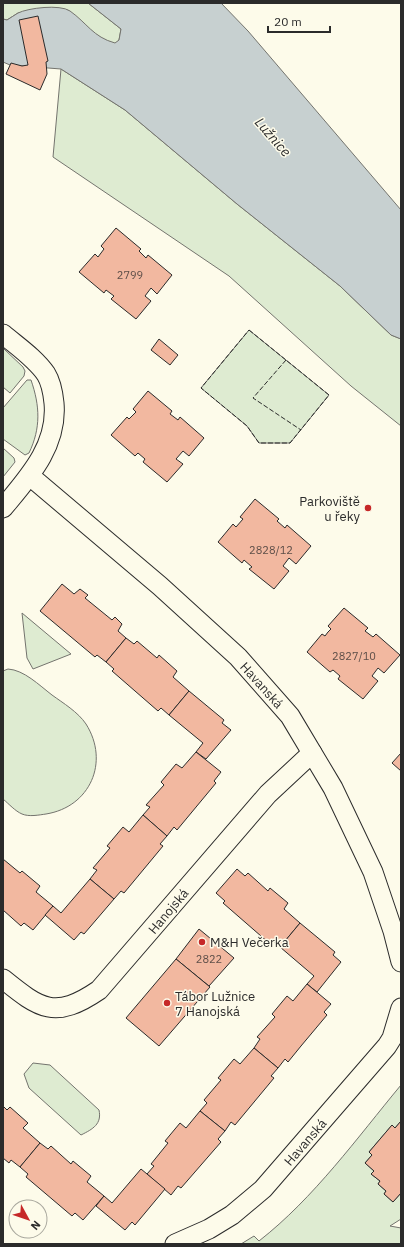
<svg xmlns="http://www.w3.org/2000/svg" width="404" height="1247" viewBox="0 0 404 1247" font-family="'IBM Plex Sans',sans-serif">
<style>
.green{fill:#deebd1;stroke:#74746e}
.water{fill:#c7d0d0;stroke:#74746e}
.building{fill:#f2b8a0;stroke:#2b2b2b}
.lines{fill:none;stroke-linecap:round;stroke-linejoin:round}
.street-casing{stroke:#2b2b2b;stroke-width:21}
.street{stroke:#fdfbea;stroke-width:19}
.fence{stroke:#2b2b2b;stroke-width:1;stroke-dasharray:5 2;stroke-linecap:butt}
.poi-dot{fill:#c62828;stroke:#fdfbea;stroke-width:1.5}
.labels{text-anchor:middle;stroke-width:3;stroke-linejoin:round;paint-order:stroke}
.number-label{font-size:11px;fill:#5d4e48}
.poi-label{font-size:13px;fill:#2b2b2b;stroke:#fdfbea;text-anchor:start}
.street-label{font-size:13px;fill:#2b2b2b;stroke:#fdfbea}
.water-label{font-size:14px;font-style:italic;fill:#2b2b2b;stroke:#fdfbea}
</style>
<rect width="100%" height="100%" fill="#fdfbea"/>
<g class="green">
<path d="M3,3h85l33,26 -2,11 -4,4c-20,-6 -32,-21 -47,-34l-50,3 -11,7 -4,-1z"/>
<path d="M61,69l64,41 112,94 103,82 51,49 10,4v87l-50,-40 -122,-110 -176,-119z"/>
<path d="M249,330l80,65 -39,48h-31l-12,-17 -46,-38z"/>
<path d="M4,349l19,18 2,4 -1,5 -14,17 -7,-6v-37z"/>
<path d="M27,380h4c9,26 10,48 -2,73l-4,2 -22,-16v-31z"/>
<path d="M3,448l11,10 1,4 -12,15z"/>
<path d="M22,613l49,41 -38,15 -6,-11z"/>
<path d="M8,669c16,1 31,16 44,26 11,8 26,17 34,29 24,38 4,83 -40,90 -7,1 -17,3 -24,0 -7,-3 -13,-10 -19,-15v-128z"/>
<path d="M33,1063l17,2 49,45c3,14 -6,19 -18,25l-52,-47 -5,-14z"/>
<path d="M401,1085v36l-6,7 -3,-3 -23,27 3,3 -7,8 9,8 -3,3 9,7 -2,3 8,7 -2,3 9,8 8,-9v26l-11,7 11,2v16h-160l13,-8 5,5c55,-43 98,-103 142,-156z"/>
</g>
<path class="water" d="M88,3h133l27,28 153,179v129l-10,-4 -51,-49 -103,-82 -112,-94 -64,-41 -51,-4 -7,-3v-43l4,1c4,-2 7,-5 11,-7 10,-5 42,-9 52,-2 17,12 23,26 45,32l4,-3 2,-11z"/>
<g class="building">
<path d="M38,16l10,45 -2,1 1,12 -7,16 -34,-16 5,-11 11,3 6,-1 -9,-45z"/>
<path d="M116,228l25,21 -2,2 7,7 2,-3 24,20 -15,19 -6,-6 -6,8 6,5 -15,18 -25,-20 3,-3 -8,-6 -2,3 -25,-21 16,-18 3,3 6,-8 -3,-3z"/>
<path d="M159,339l19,16 -8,10 -19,-15z"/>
<path d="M148,391l24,20 -2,3 8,6 2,-3 24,21 -15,18 -6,-5 -7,8 7,5 -16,18 -24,-20 2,-3 -7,-6 -3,3 -24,-21 16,-18 2,2 7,-7 -3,-3z"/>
<path d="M255,499l24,20 -2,2 8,7 2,-3 24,21 -15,18 -7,-6 -6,8 6,5 -15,18 -25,-20 3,-2 -8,-7 -2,3 -24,-21 15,-18 3,3 7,-8 -3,-2z"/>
<path d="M62,584l12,10 6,-5 8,6 -3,3 27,22 3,-3 7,7 -4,7 8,7 -20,24 -9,-7 -2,2 -55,-46z"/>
<path d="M344,608l24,20 -3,3 8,6 3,-3 24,21 -16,18 -6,-5 -6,8 6,5 -15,18 -25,-20 2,-3 -7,-6 -3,2 -23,-20 15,-18 3,2 3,-4 3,-3 -3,-3z"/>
<path d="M126,638l8,6 3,-3 20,17 2,-3 18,16 -4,6 16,14 -20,24 -8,-7 -3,3 -46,-40 2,-2 -8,-7z"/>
<path d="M189,691l35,29 -2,3 9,7 -25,29 -10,-7 7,-9 -34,-28z"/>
<path d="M196,752l25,20 -7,9 2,2 -39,47 -3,-3 -7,9 -24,-21 7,-8 -4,-2 18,-20 -3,-3 15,-18 6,4z"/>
<path d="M401,753v18l-9,-8z"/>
<path d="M143,815l24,21 -7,8 3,2 -39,47 -3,-2 -7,8 -24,-20 7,-9 -4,-2 17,-20 -3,-2 16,-19 6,5z"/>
<path d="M3,859l17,14 2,-2 18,15 -4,6 17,14 -20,24 -9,-7 -3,3 -18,-16z"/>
<path d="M237,869l8,7 3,-3 20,18 2,-3 18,15 -4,6 16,14 -20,24 -8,-7 -3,3 -46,-40 2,-2 -9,-8z"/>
<path d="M90,879l24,20 -30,35 -3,-2 -7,8 -29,-25 8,-9 8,7z"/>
<path d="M300,923l35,29 -2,3 8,7 -24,30 -10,-8 7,-8 -34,-29z"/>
<path d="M199,929l35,29 -25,28 -33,-27z"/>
<path d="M176,959l34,28 -51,59 -33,-28z"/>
<path d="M307,984l24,20 -7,8 3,3 -26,31 -13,16 -3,-3 -7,9 -24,-20 6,-9 -3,-2 18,-20 -3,-3 15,-18 6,5z"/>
<path d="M254,1048l24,20 -7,8 3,2 -39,47 -4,-3 -6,9 -25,-20 7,-8 -3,-3 17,-20 -3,-2 16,-19 6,5z"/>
<path d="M3,1106l4,4 3,-3 18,16 -5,5 17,15 -20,24 -9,-7 -2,3 -6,-5z"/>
<path d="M200,1111l25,20 -7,8 3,3 -40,46 -3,-2 -7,9 -24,-21 7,-8 -3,-2 17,-21 -3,-2 15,-18 6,5z"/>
<path d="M401,1121v72l-8,9 -9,-8 2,-3 -8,-7 2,-3 -9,-7 3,-3 -9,-8 7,-8 -3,-3 23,-27 3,3z"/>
<path d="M40,1143l8,6 3,-3 20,18 2,-3 18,15 -4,6 17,14 -21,24 -8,-7 -3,3 -46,-39 2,-3 -8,-7z"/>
<path d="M141,1169l24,20 -30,36 -3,-3 -7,8 -29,-24 8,-10 8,7z"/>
</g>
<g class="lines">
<g class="street-casing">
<g id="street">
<path d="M3,334c14,12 32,24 43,40 5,8 7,19 8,29 4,43 -26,75 -51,105"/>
<path d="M30,476l130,110 78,71 52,59 43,72 40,84 20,59 8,31"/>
<path d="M3,979c37,30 52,41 96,11l169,-196 44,-41"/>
<path d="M175,1244l34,-15 23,-14 31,-26 124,-143 5,-8 9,-30"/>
</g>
</g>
<use href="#street" class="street"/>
<g class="fence">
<path d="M249,330l80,65 -39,48h-31l-12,-17 -46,-38z"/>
<path d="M286,360l-33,38 48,32"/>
</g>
</g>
<g class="poi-dot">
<circle cx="368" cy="508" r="4"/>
<circle cx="202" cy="942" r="4"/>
<circle cx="167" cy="1003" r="4"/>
</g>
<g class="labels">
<g class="number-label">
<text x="130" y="279">2799</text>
<text x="271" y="554">2828/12</text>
<text x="354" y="660">2827/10</text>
<text x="209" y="963">2822</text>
</g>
<g class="poi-label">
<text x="360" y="506" text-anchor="end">Parkoviště<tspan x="360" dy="15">u řeky</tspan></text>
<text x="210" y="947">M&amp;H Večerka</text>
<text x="175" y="1001">Tábor Lužnice<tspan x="175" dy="15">7 Hanojská</tspan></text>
</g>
<g class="street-label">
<text transform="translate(262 685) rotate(48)" y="5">Havanská</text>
<text transform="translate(168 911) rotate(-50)" y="5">Hanojská</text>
<text transform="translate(305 1142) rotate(-49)" y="5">Havanská</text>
</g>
<g class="water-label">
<text transform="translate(273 137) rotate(49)" y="5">Lužnice</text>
</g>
</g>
<rect width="404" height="1247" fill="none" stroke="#2b2b2b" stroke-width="8"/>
<g transform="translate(28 1219) rotate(130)"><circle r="19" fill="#fdfbea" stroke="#a9a89e"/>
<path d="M0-3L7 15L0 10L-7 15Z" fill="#c62828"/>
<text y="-6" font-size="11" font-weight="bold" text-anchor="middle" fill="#2b2b2b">N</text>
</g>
<path d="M268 26v6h62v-6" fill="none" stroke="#2b2b2b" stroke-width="2"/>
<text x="274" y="26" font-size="12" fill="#2b2b2b" stroke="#fdfbea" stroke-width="3" paint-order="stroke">20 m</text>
</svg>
